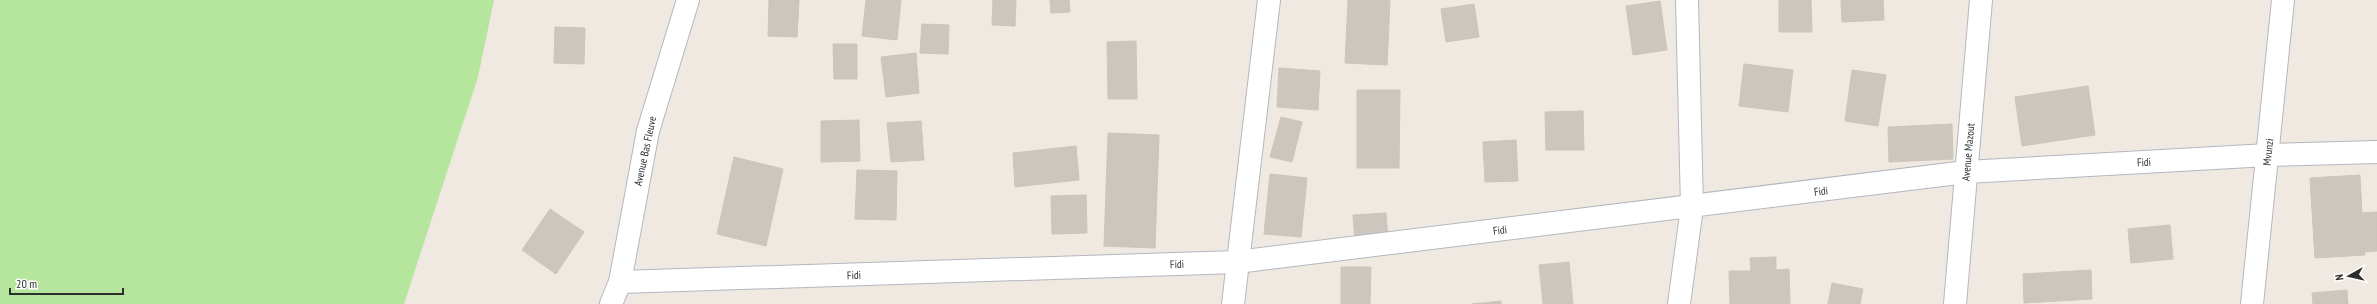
<svg xmlns="http://www.w3.org/2000/svg" width="2377" height="304" viewBox="0 0 2377 304" font-family="'PT Sans Narrow',sans-serif">
<style>
.green{fill:#b6e59e}
.building{fill:#cbc7bf;stroke:#cbc5ba}
.lines{fill:none;stroke-linecap:round;stroke-linejoin:round}
.minor-casing{stroke:#b4b7c1;stroke-width:24}
.minor{stroke:#fff;stroke-width:22}
.labels{text-anchor:middle;stroke-width:3.5;stroke-linejoin:round;paint-order:stroke}
.street-label{font-size:11px;fill:#2e2e2e;stroke:#fff}
</style>
<rect width="100%" height="100%" fill="#efe9e1"/>
<path class="green" d="M0,0h494l-16,77 -74,227h-404z"/>
<g class="building">
<path d="M769,0h30l-2,37 -29,-1z"/>
<path d="M866,0h35l-4,40 -35,-4z"/>
<path d="M993,0h23l-1,26 -23,-1z"/>
<path d="M1050,0h19l1,12 -19,1z"/>
<path d="M1348,0h42l-3,65 -42,-2z"/>
<path d="M1779,0h32l1,32h-33z"/>
<path d="M1841,0h42l1,20 -42,2z"/>
<path d="M1660,1l7,49 -34,5 -7,-49z"/>
<path d="M1474,4l5,33 -33,5 -5,-33z"/>
<path d="M922,24l27,1 -1,29 -28,-1z"/>
<path d="M555,27l30,1 -1,36 -30,-1z"/>
<path d="M1136,41l1,58h-29l-1,-57z"/>
<path d="M833,44h24v35h-23z"/>
<path d="M916,53l3,40 -33,4 -5,-40z"/>
<path d="M1744,64l49,6 -5,42 -49,-6z"/>
<path d="M1279,68l41,3 -2,39 -41,-3z"/>
<path d="M1852,70l34,5 -8,51 -33,-5z"/>
<path d="M2088,86l7,49 -73,11 -7,-49z"/>
<path d="M1357,90h43l-1,78h-42z"/>
<path d="M1583,111l1,39h-38l-1,-38z"/>
<path d="M1281,117l21,5 -10,40 -22,-5z"/>
<path d="M859,120l1,41 -39,1v-41z"/>
<path d="M921,121l3,39 -33,2 -4,-39z"/>
<path d="M1952,124l1,35 -64,3 -1,-35z"/>
<path d="M1108,133l51,2 -4,113 -51,-2z"/>
<path d="M1516,140l2,41 -33,1 -2,-40z"/>
<path d="M1076,146l3,34 -64,7 -2,-34z"/>
<path d="M734,157l49,12 -17,77 -49,-12z"/>
<path d="M857,170l40,1 -1,49 -41,-1z"/>
<path d="M1270,174l37,4 -6,59 -37,-3z"/>
<path d="M2360,175l2,38 15,-1v39l-13,1 1,3 -50,3 -5,-80z"/>
<path d="M1086,195l1,38 -35,1 -1,-38z"/>
<path d="M550,209l34,23 -28,42 -34,-24z"/>
<path d="M1386,213l2,26 -33,2 -2,-26z"/>
<path d="M2170,225l3,34 -42,4 -3,-34z"/>
<path d="M1776,257v13l13,-1 1,35h-60l-1,-33h22l-1,-13z"/>
<path d="M1569,262l4,42h-30l-4,-39z"/>
<path d="M1341,267h30l-1,37h-29z"/>
<path d="M2091,270l1,29 -68,4 -1,-29z"/>
<path d="M1832,283l31,6 -3,15h-32z"/>
<path d="M2347,290l1,14h-35l-1,-11z"/>
<path d="M1501,301v3h-29z"/>
</g>
<g class="lines">
<g class="minor-casing">
<g id="minor">
<path d="M620,282l617,-20 729,-90 302,-17 109,-3"/>
<path d="M611,304l9,-22 28,-151 40,-131"/>
<path d="M1233,304l36,-304"/>
<path d="M1679,304l13,-97 -5,-207"/>
<path d="M1955,304l26,-304"/>
<path d="M2252,304l31,-304"/>
</g>
</g>
<use href="#minor" class="minor"/>
</g>
<g class="labels">
<g class="street-label">
<text transform="translate(645 151) rotate(-78)" y="4">Avenue Bas Fleuve</text>
<text transform="translate(1968 152) rotate(-85)" y="4">Avenue Mazout</text>
<text transform="translate(2268 152) rotate(-84)" y="4">Mvunzi</text>
<text transform="translate(2144 162) rotate(-3)" y="4">Fidi</text>
<text transform="translate(1821 191) rotate(-7)" y="4">Fidi</text>
<text transform="translate(1500 230) rotate(-7)" y="4">Fidi</text>
<text transform="translate(1177 264) rotate(-2)" y="4">Fidi</text>
<text transform="translate(854 275) rotate(-2)" y="4">Fidi</text>
</g>
</g>
<g transform="translate(2349 276) rotate(262)" stroke="#ffffff" stroke-width="3" paint-order="stroke">
<path d="M0-3L7 15L0 10L-7 15Z" fill="#2e2e2e"/>
<text y="-6" font-size="11" font-weight="bold" text-anchor="middle" fill="#2e2e2e">N</text>
</g>
<path d="M10 288v6h113v-6" fill="none" stroke="#2e2e2e" stroke-width="2"/>
<text x="16" y="288" font-size="12" fill="#2e2e2e" stroke="#ffffff" stroke-width="3" paint-order="stroke">20 m</text>
</svg>
